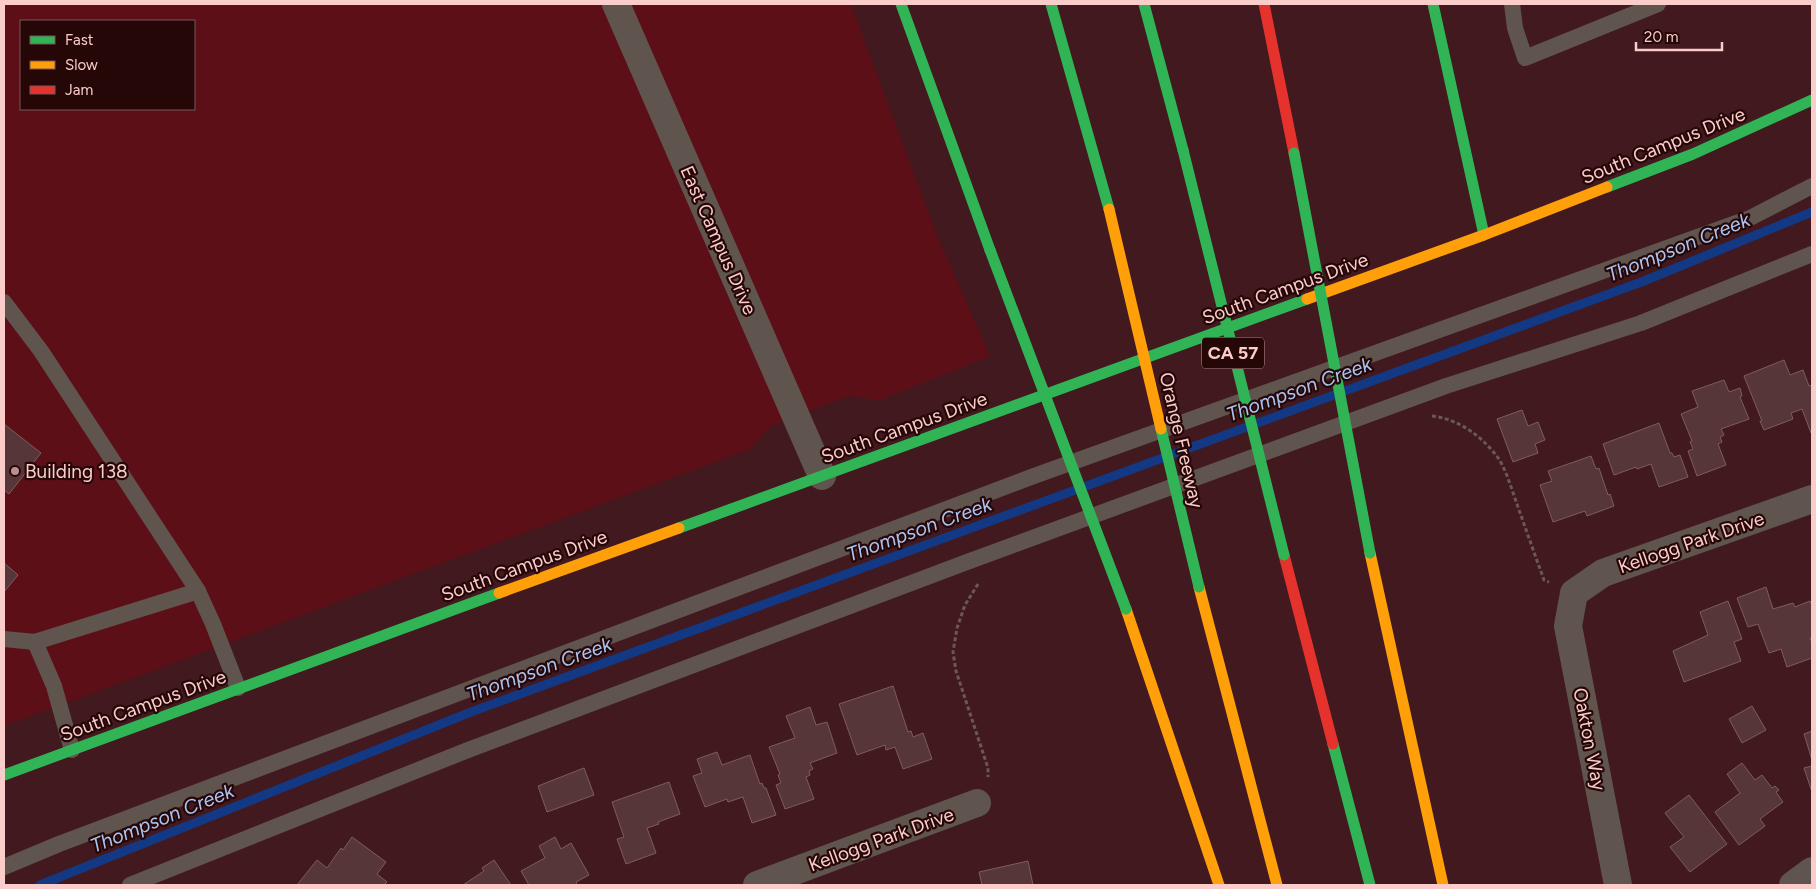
<svg xmlns="http://www.w3.org/2000/svg" width="1816" height="889" viewBox="0 0 1816 889" font-family="Figtree,sans-serif">
<style>
.built{fill:#5d0f18;fill-rule:evenodd}
.lines{fill:none;stroke-linecap:round;stroke-linejoin:round}
.stream{stroke:#133984;stroke-width:9}
.building{fill:#563638;stroke:#7e5c5e}
.path{stroke:#695954;stroke-width:3;stroke-dasharray:4 2.5;stroke-linecap:butt}
.lane{stroke:#60554e;stroke-width:16}
.street{stroke:#60554e;stroke-width:28}
.fast{stroke:#30b455;stroke-width:11}
.slow{stroke:#ff9f0a;stroke-width:11}
.jam{stroke:#e5322d;stroke-width:11}
.fast-bridge{stroke:#30b455;stroke-width:11}
.slow-bridge{stroke:#ff9f0a;stroke-width:11}
.poi-dot{fill:#ba8d8e;stroke:#260708;stroke-width:2}
.labels{text-anchor:middle;stroke-width:4.5;stroke-linejoin:round;paint-order:stroke}
.shield{fill:#260708;stroke:#ba9190;stroke-width:1}
.shield-label{font-size:18px;font-weight:bold;fill:#faccca}
.street-label{font-size:19px;fill:#faccca;stroke:#260708}
.poi-label{font-size:19px;fill:#faccca;stroke:#260708;text-anchor:start}
.water-label{font-size:20px;font-style:italic;fill:#aac4f1;stroke:#260708}
</style>
<rect width="100%" height="100%" fill="#42191e"/>
<path class="built" d="M4,4h847l85,229 54,123 -110,44 -33,-4 -75,30 -22,23 -746,277zM21,21h173v88h-173z"/>
<g class="lines">
<path class="stream" d="M40,885l431,-173 1173,-431 168,-69"/>
</g>
<g class="building">
<path d="M1784,360l6,15 13,-5 6,16 3,-1v47l-1,1 -9,-24 -11,4 2,6 -29,11 -4,-9h2l-18,-45z"/>
<path d="M1724,380l5,12 11,-4 2,8 -2,1 9,22 -28,10 3,6 -4,2 2,5 -4,2 8,21 -29,11 -9,-25 5,-2 -3,-7 2,-1 -11,-27 17,-7 -6,-16z"/>
<path d="M1522,410l6,16 10,-4 7,18 -10,4 3,9 -25,9 -16,-43z"/>
<path d="M1659,423l11,30h2l2,4 6,-2 8,22 -29,10 -8,-23 -14,5 -1,-2 -22,8 -11,-31z"/>
<path d="M4,424l37,29 -32,41 -5,-4z"/>
<path d="M1591,456l5,13 3,-1 9,27 2,-1 4,12 -27,10 -2,-5 -32,11 -13,-37 12,-4 -4,-10z"/>
<path d="M4,563l14,12 -14,17z"/>
<path d="M1766,587l7,22 20,-6 2,4 15,-6 2,5v32h-2l2,5v15l-25,9 -6,-18 -12,4 -11,-29 -10,3 -11,-29z"/>
<path d="M1728,601l14,38 -8,3 7,19 -57,21 -11,-31 35,-16 -8,-23z"/>
<path d="M893,686l15,46 3,-1 2,6 10,-4 9,26 -29,10 -8,-22 -9,3 -1,-5 -28,10 -18,-51z"/>
<path d="M1752,706l14,24 -24,13 -13,-24z"/>
<path d="M810,707l6,18 11,-3 10,31 -27,10 3,6 -4,2 1,4 -4,2 8,22 -29,10 -9,-24 5,-2 -3,-8 2,-1 -11,-27 26,-9 -9,-22z"/>
<path d="M1812,731v29l-8,-26z"/>
<path d="M717,752l5,13 28,-10 10,29 2,-1 2,5h2l10,27 -24,8 -9,-26 -15,5 -1,-3 -22,8 -12,-31 9,-3 -5,-14z"/>
<path d="M1742,763l13,17 7,-5 10,13 3,-2 4,4 -3,2 7,10 -23,17 5,7 -26,19 -24,-33 25,-19 -13,-19z"/>
<path d="M1812,766v26l-8,-24z"/>
<path d="M584,768l10,27 -47,17 -9,-26z"/>
<path d="M669,782l11,32 -22,8 1,2 -12,4 9,25 -30,11 -9,-25 7,-2 -12,-35z"/>
<path d="M1689,795l38,49 -37,28 -20,-25 14,-10 -19,-24z"/>
<path d="M352,837l34,25 -9,12 10,8 -3,3h-87l20,-25 10,8 14,-20 2,2z"/>
<path d="M555,837l6,12 10,-6 18,32 -13,7 1,3h-48l-8,-14 24,-13 -6,-12z"/>
<path d="M494,860l17,25h-48l21,-14 -2,-3z"/>
<path d="M1028,861l5,24h-51l-3,-13z"/>
</g>
<g class="lines">
<g class="path">
<path d="M1432,416c26,3 48,19 64,39 10,13 15,33 21,49 9,26 18,51 27,76l5,2"/>
<path d="M978,584l-13,21 -8,23 -4,24 3,19 32,97v9"/>
</g>
<g class="lane">
<path d="M1512,4l3,24 10,30 133,-54"/>
<path d="M4,302l37,49 157,240"/>
<path d="M4,639l31,3 163,-51 15,33 25,64"/>
<path d="M35,642l19,44 18,64"/>
<path d="M4,867l55,-23 975,-368 716,-258 62,-32"/>
<path d="M130,885l338,-135 499,-188 479,-176 195,-63 171,-69"/>
</g>
<g class="street">
<path d="M616,4l206,472"/>
<path d="M757,885l220,-82"/>
<path d="M1618,885l-50,-259 6,-33 29,-20 209,-74"/>
<path d="M1793,885l19,-14"/>
</g>
<g class="fast">
<path d="M901,4l89,246"/>
<path d="M1051,4l58,205"/>
<path d="M1144,4l39,146"/>
<path d="M1433,4l51,231"/>
<path d="M1607,187l86,-33 119,-54"/>
<path d="M679,528l628,-229"/>
<path d="M1333,744l37,141"/>
<path d="M4,775l495,-182"/>
</g>
<g class="slow">
<path d="M1307,299l177,-64 123,-48"/>
<path d="M1370,553l73,332"/>
<path d="M1199,587l78,298"/>
<path d="M499,593l180,-65"/>
<path d="M1126,609l93,276"/>
</g>
<g class="jam">
<path d="M1264,4l30,149"/>
<path d="M1284,555l49,189"/>
</g>
<g class="fast-bridge">
<path d="M1183,150l101,405"/>
<path d="M1294,153l76,400"/>
<path d="M990,250l136,359"/>
<path d="M1161,429l38,158"/>
</g>
<path class="slow-bridge" d="M1109,209l52,220"/>
</g>
<circle class="poi-dot" cx="15" cy="471" r="5"/>
<g class="labels">
<rect class="shield" x="1202" y="337.5" width="62" height="31" rx="4"/>
<g class="shield-label">
<text x="1233" y="359">CA 57</text>
</g>
<g class="street-label">
<text transform="translate(1663 145) rotate(-22)" y="7">South Campus Drive</text>
<text transform="translate(719 240) rotate(66)" y="7">East Campus Drive</text>
<text transform="translate(1285 288) rotate(-20)" y="7">South Campus Drive</text>
<text transform="translate(904 427) rotate(-20)" y="7">South Campus Drive</text>
<text transform="translate(1182 440) rotate(77)" y="7">Orange Freeway</text>
<text transform="translate(1691 542) rotate(-19)" y="7">Kellogg Park Drive</text>
<text transform="translate(524 565) rotate(-20)" y="7">South Campus Drive</text>
<text transform="translate(143 705) rotate(-20)" y="7">South Campus Drive</text>
<text transform="translate(1590 739) rotate(79)" y="7">Oakton Way</text>
<text transform="translate(881 839) rotate(-20)" y="7">Kellogg Park Drive</text>
</g>
<g class="poi-label">
<text x="25" y="478">Building 138</text>
</g>
<g class="water-label">
<text transform="translate(1678 247) rotate(-22)" y="7">Thompson Creek</text>
<text transform="translate(1299 389) rotate(-20)" y="7">Thompson Creek</text>
<text transform="translate(919 529) rotate(-20)" y="7">Thompson Creek</text>
<text transform="translate(539 669) rotate(-20)" y="7">Thompson Creek</text>
<text transform="translate(162 818) rotate(-22)" y="7">Thompson Creek</text>
</g>
</g>
<rect width="1816" height="889" fill="none" stroke="#faccca" stroke-width="10"/>
<rect x="20" y="20" width="175" height="90" fill="#260708" stroke="#7b5656"/>
<rect x="30" y="36" width="25" height="8" fill="#30b455" stroke="#7b5656"/>
<text x="65" y="45" font-size="15" fill="#faccca">Fast</text>
<rect x="30" y="61" width="25" height="8" fill="#ff9f0a" stroke="#7b5656"/>
<text x="65" y="70" font-size="15" fill="#faccca">Slow</text>
<rect x="30" y="86" width="25" height="8" fill="#e5322d" stroke="#7b5656"/>
<text x="65" y="95" font-size="15" fill="#faccca">Jam</text>
<path d="M1636 42v8h86v-8" fill="none" stroke="#faccca" stroke-width="2.5"/>
<text x="1644" y="42" font-size="15" fill="#faccca" stroke="#260708" stroke-width="4" paint-order="stroke">20 m</text>
</svg>
